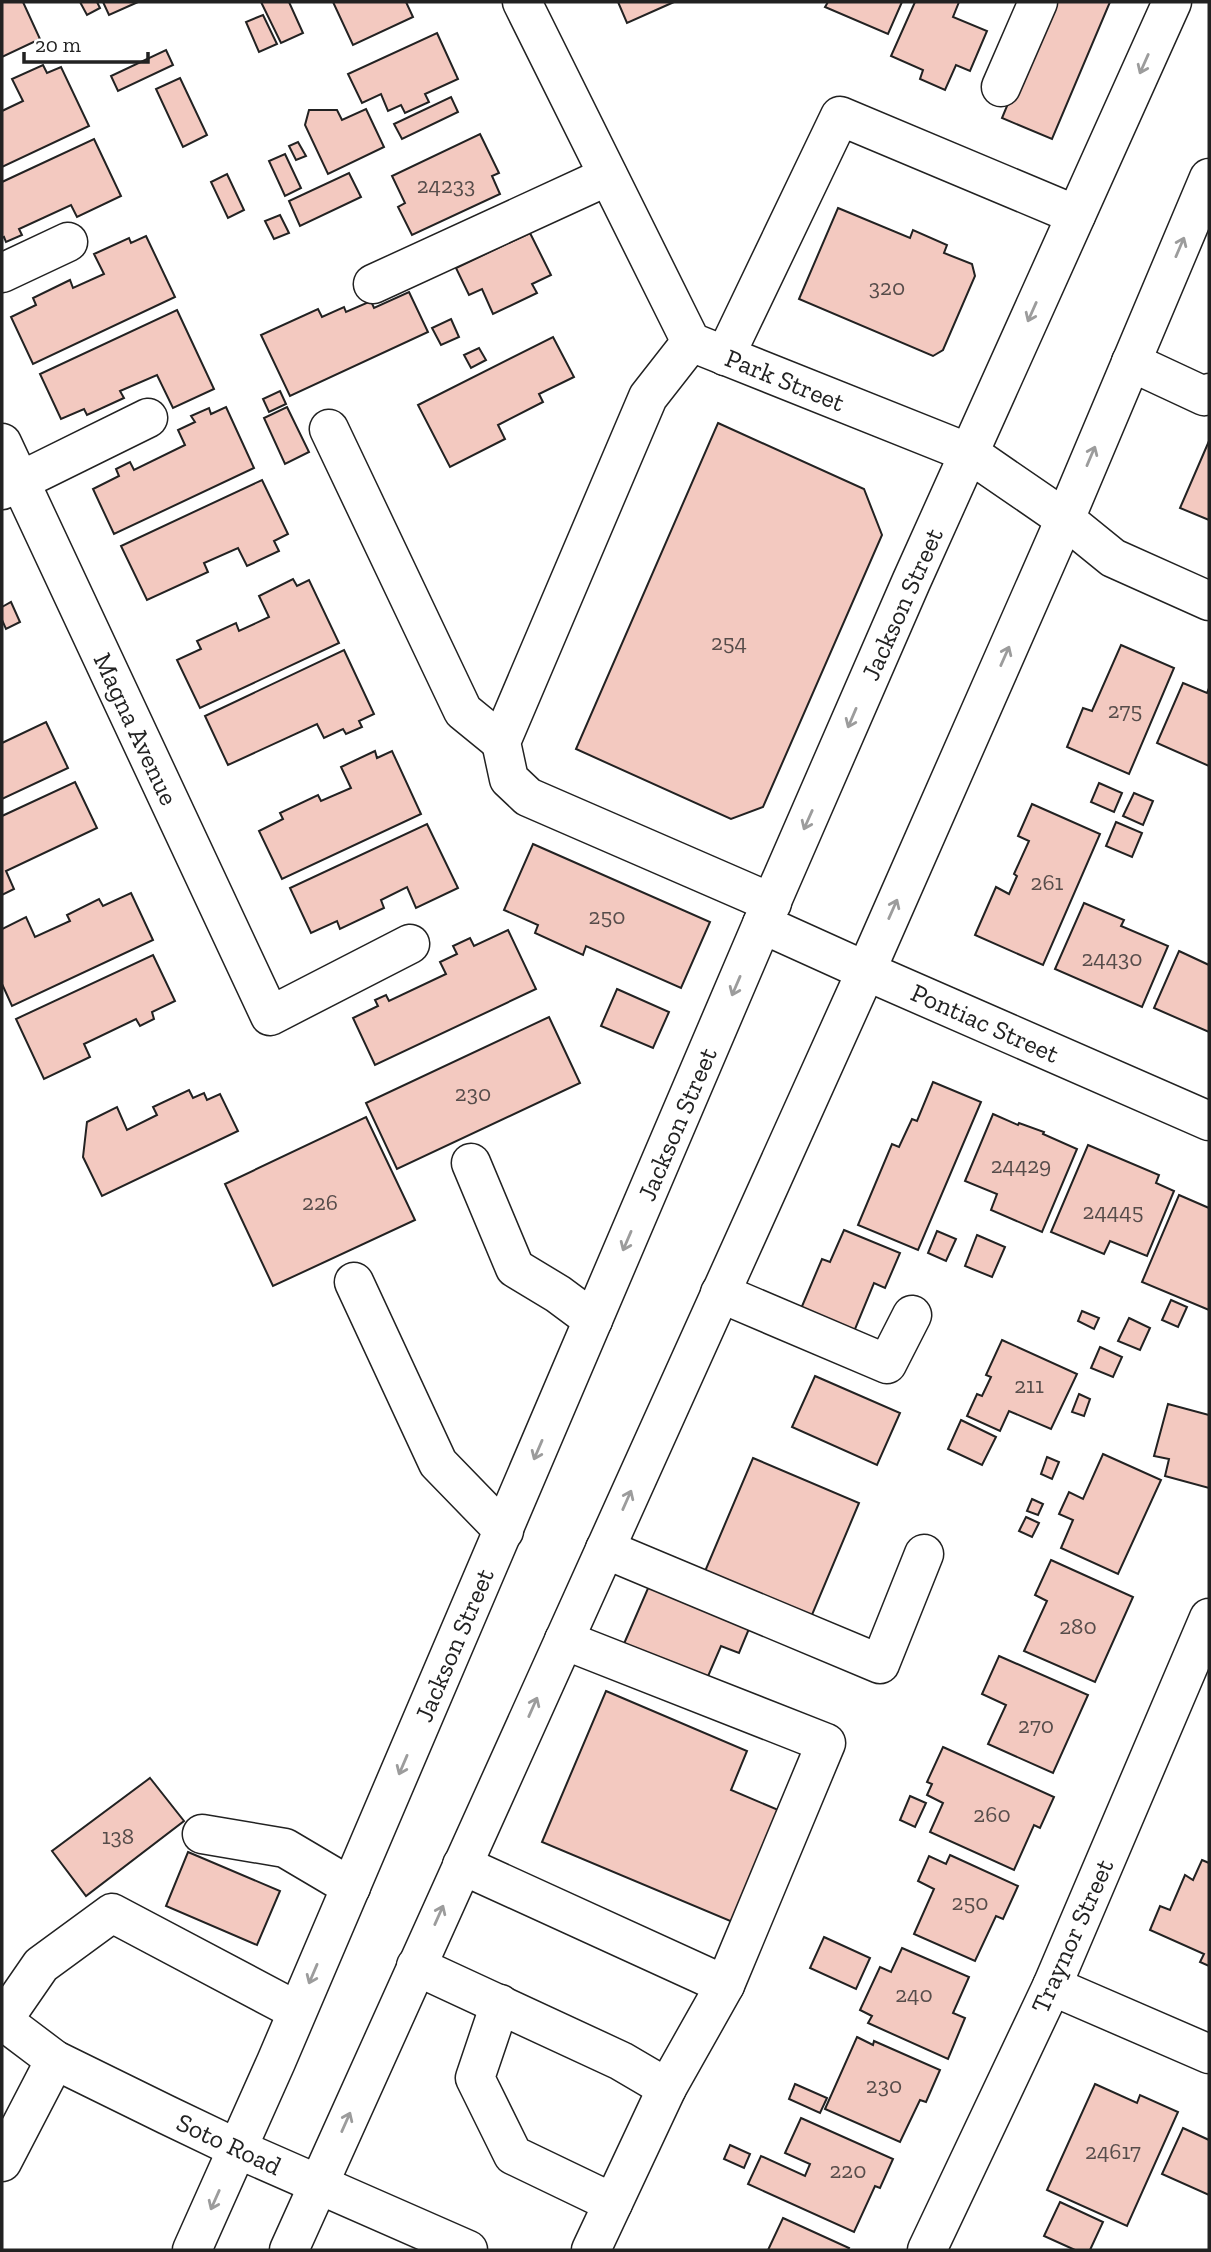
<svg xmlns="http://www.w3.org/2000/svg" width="1211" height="2252" viewBox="0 0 1211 2252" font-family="'Zilla Slab',serif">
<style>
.building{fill:#f3c9c0;stroke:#222;stroke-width:2}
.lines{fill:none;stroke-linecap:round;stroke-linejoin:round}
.minor-casing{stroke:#222;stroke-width:41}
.major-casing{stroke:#222;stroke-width:41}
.minor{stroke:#fff;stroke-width:38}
.major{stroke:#fff;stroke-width:38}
.oneway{stroke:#9c9c9c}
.labels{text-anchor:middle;stroke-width:5;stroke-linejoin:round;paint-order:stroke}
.number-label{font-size:23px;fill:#564c4a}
.street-label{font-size:26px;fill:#222;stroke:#fff}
</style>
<rect width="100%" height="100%" fill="#fff"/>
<g class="building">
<path d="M2,2h21l17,37 -38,18z"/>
<path d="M80,2h17l3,6 -13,7z"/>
<path d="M103,2h35l-29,13z"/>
<path d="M261,2h28l14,31 -22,10z"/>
<path d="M333,2h73l7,15 -60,28z"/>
<path d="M618,2h56l-47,21z"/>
<path d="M828,2h74l-14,32 -63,-27z"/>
<path d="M915,2h44l-6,15 34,14 -17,40 -14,-6 -11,25 -25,-11 3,-9 -32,-14z"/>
<path d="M1050,2h60l-58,137 -50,-21z"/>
<path d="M263,15l14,29 -18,8 -13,-30z"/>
<path d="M437,33l21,46 -33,15 4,8 -24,11 -4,-8 -13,6 -7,-17 -19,9 -14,-29z"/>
<path d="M166,50l7,15 -55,26 -7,-15z"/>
<path d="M43,65l4,8 14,-6 28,59 -87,41v-56l21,-10 -11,-22z"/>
<path d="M180,78l27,57 -24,12 -27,-58z"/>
<path d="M451,97l7,15 -56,27 -8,-15z"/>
<path d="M366,109l18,38 -56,27 -23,-49 4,-15h28l5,10z"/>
<path d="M480,134l19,39 -7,3 8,18 -88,41 -14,-28 7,-4 -13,-27z"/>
<path d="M94,139l27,57 -44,21 -6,-12 -52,24 3,6 -16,7 -2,-5 -2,1v-56z"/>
<path d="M298,142l8,14 -10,4 -7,-14z"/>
<path d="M285,154l16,34 -16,8 -16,-35z"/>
<path d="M349,173l12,24 -61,29 -11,-25z"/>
<path d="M227,174l17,36 -16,8 -17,-36z"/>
<path d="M838,208l72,30 3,-8 34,15 -3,8 28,11 3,12 -32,74 -10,6 -134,-57z"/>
<path d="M280,215l9,18 -15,6 -9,-18z"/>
<path d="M530,233l21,42 -19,9 5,9 -44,21 -11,-25 -13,6 -13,-27z"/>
<path d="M146,236l29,61 -142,67 -22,-47 25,-12 -3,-7 37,-18 3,8 31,-14 -10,-20 35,-16 2,5z"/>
<path d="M409,292l19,40 -138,64 -29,-61 57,-26 4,8 22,-10 2,5 25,-11 3,7z"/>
<path d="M177,310l37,79 -41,19 -16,-33 -37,16 4,7 -37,17 -3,-6 -23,10 -21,-45z"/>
<path d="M451,319l8,18 -18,8 -9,-17z"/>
<path d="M553,337l21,40 -35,17 4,8 -45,23 7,14 -55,28 -32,-62z"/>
<path d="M479,348l7,12 -15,8 -7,-13z"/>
<path d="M280,391l6,13 -17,8 -6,-13z"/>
<path d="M226,407l28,61 -140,66 -21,-45 26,-13 -3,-7 14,-7 4,8 51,-25 -7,-15 17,-8 -4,-6 18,-8 2,6z"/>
<path d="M287,407l22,45 -24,12 -21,-46z"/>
<path d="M718,423l146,66 18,46 -119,272 -32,12 -155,-70z"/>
<path d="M1209,441v79l-29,-12z"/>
<path d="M262,480l26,54 -14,7 5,10 -32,15 -9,-18 -34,15 4,9 -61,28 -26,-54z"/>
<path d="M293,579l4,7 12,-6 30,63 -139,65 -23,-48 24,-11 -4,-8 39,-18 3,8 30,-14 -10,-21z"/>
<path d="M11,602l9,20 -14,7 -4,-9v-13z"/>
<path d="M1121,645l53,23 -45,106 -62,-27 16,-39 9,3z"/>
<path d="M344,650l30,64 -15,7 3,6 -16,7 -3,-5 -19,9 -7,-14 -89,41 -23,-49z"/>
<path d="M1183,683l24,10 2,-5v78l-52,-23z"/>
<path d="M46,722l22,46 -66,31v-56z"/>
<path d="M375,751l2,7 15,-7 29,63 -139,65 -23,-48 24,-12 -3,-6 38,-18 3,6 30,-13 -10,-21z"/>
<path d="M75,782l22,46 -91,43 8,18 -12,6v-79z"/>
<path d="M1099,783l23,10 -8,19 -23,-10z"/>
<path d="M1134,793l19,8 -10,24 -20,-9z"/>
<path d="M1032,804l68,30 -57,131 -68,-30 21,-48 13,7 8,-18 -3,-2 15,-33 -11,-5z"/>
<path d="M1116,822l26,11 -10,24 -26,-11z"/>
<path d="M427,824l31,64 -42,20 -9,-21 -26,13 3,8 -44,21 -3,-8 -26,12 -21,-45z"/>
<path d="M533,844l177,78 -29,66 -95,-42 -3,9 -48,-22 3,-8 -34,-15z"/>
<path d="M131,893l22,47 -141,66 -10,-22v-55l24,-12 9,20 35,-16 -3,-6 32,-16 4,7z"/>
<path d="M1084,903l40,17 -3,6 47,20 -26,61 -87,-38z"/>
<path d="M508,930l28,59 -161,76 -22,-47 25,-12 -3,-6 11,-5 3,6 57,-27 -6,-12 17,-8 -4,-8 17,-8 4,8z"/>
<path d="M1179,951l30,14v67l-55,-24z"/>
<path d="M153,955l22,46 -23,11 2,7 -14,7 -4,-7 -52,25 6,13 -46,22 -28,-60z"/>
<path d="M617,989l52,23 -16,36 -52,-22z"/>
<path d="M549,1017l31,66 -183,86 -31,-66z"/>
<path d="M933,1082l48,20 -63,148 -60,-25 34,-81 7,3 13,-28 5,2z"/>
<path d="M189,1090l4,8 11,-5 3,7 13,-6 18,37 -136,65 -19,-39 4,-35 30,-15 10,23 30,-15 -4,-8z"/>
<path d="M993,1114l25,11 1,-2 25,9 -1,2 34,15 -35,83 -51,-22 6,-16 -32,-13z"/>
<path d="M366,1117l49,103 -142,66 -48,-102z"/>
<path d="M1088,1145l71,30 -3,8 18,8 -27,65 -37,-15 -6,13 -53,-22z"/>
<path d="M1179,1195l30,13v102l-67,-28z"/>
<path d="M844,1230l56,23 -15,35 -11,-5 -21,51 -53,-23 22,-52 8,3z"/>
<path d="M937,1231l19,8 -10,22 -18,-8z"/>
<path d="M977,1235l28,12 -13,30 -27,-11z"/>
<path d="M1171,1300l16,7 -9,20 -16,-7z"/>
<path d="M1082,1311l17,7 -5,11 -16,-8z"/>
<path d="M1129,1318l21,10 -10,22 -22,-9z"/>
<path d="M1002,1340l75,34 -26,55 -42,-18 -9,20 -33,-15 10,-22 5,2 9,-19 -5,-2z"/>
<path d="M1100,1347l22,10 -9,20 -22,-9z"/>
<path d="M815,1376l85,37 -23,52 -85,-38z"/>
<path d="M1079,1394l11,5 -6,17 -12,-4z"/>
<path d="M1168,1404l41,11v73l-44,-12 4,-17 -15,-3z"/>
<path d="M961,1420l35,17 -14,28 -34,-16z"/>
<path d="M1103,1454l58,26 -43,94 -57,-26 12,-28 -14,-6 10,-22 14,7z"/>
<path d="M1047,1457l12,5 -7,17 -11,-5z"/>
<path d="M753,1458l106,45 -50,119 -106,-46z"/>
<path d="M1032,1499l11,5 -5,11 -11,-4z"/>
<path d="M1026,1517l13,6 -7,14 -13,-6z"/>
<path d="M1051,1560l82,37 -38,85 -71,-31 23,-50 -12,-6z"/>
<path d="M649,1586l102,38 -12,29 -18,-7 -15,35 -83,-35z"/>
<path d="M999,1656l89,39 -35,78 -65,-29 18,-39 -24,-11z"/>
<path d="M606,1691l141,60 -16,39 52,22 -48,111 -193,-81z"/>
<path d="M943,1747l111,50 -14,31 -6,-3 -20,45 -84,-38 13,-29 -16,-8 5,-11 -5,-2z"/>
<path d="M150,1778l34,43 -98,75 -34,-45z"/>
<path d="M910,1796l16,7 -11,24 -15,-7z"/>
<path d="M188,1852l92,39 -23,54 -91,-39z"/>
<path d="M950,1855l68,31 -15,33 -7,-3 -21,45 -61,-27 20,-45 -16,-8 11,-25 17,8z"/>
<path d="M1202,1860l7,3v103l-9,-4 4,-8 -54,-24 10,-24 10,4 15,-35 8,5z"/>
<path d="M824,1937l46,21 -14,31 -46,-21z"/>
<path d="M902,1948l67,29 -16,36 12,5 -17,41 -80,-36 4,-7 -12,-6 20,-43 11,5z"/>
<path d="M857,2037l16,8 1,-4 66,29 -14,32 -6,-2 -20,42 -75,-33z"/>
<path d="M795,2084l32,14 -7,15 -31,-14z"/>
<path d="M1095,2084l42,19 3,-8 38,17 -51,114 -80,-36z"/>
<path d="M801,2118l92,41 -13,29 -5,-2 -21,46 -106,-48 13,-28 44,20 5,-12 -25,-11z"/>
<path d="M1183,2128l26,12v55l-47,-21z"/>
<path d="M730,2145l20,9 -6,14 -20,-9z"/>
<path d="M1060,2202l43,20 -13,28h-15l-31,-14z"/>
<path d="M783,2218l66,30 -1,2h-80z"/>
</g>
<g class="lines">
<g class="minor-casing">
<g id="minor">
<path d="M522,2l169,340 278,111 96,66 48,39 96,43"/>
<path d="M1001,87l37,-85"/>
<path d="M2,273l66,-31"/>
<path d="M373,284l235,-108"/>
<path d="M691,342l-43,55 -147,345 8,37 19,18 244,106"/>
<path d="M725,356l115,-240 236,99"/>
<path d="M1131,362l73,34 5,-3"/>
<path d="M329,429l134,282 38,31"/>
<path d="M2,443l268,573 140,-72"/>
<path d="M2,490l146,-72"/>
<path d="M762,924l104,47 343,150"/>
<path d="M471,1163l44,105 43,26 35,26"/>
<path d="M354,1282l84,181 66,68"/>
<path d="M720,1293l167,71 25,-49"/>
<path d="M605,1549l275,115 44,-110"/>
<path d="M202,1834l83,14 66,39"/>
<path d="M462,1865l263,120 101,-242 -262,-103"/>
<path d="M416,1966l205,95 46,27 58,-103"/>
<path d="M1052,1986l157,68"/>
<path d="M500,2004l-25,74 38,77 100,48"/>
<path d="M2,2020l53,40 112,55 71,34 230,101"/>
<path d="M3,2020l38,-55 71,-52 185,98"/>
<path d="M2,2162l53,-102"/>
<path d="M591,2250l76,-162"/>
<path d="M927,2250l125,-264 157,-368"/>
</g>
</g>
<g class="major-casing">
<g id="major">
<path d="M192,2250l84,-188 486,-1138 149,-342 261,-580"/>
<path d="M289,2250l577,-1279 199,-452 144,-341"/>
</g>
</g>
<use href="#minor" class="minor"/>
<use href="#major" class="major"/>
</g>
<defs><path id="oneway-shaft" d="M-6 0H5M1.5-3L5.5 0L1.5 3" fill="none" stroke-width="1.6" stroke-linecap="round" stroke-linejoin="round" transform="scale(1.75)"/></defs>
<g class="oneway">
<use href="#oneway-shaft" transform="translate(1144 64) rotate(114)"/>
<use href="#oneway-shaft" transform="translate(1180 247) rotate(-67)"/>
<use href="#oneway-shaft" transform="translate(1032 312) rotate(114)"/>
<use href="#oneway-shaft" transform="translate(1091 456) rotate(-67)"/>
<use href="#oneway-shaft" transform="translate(1005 656) rotate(-66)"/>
<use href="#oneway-shaft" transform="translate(852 718) rotate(113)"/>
<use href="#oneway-shaft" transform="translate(808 820) rotate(114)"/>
<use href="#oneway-shaft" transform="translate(893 909) rotate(-66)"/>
<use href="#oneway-shaft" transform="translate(736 986) rotate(113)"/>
<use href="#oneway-shaft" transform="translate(627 1241) rotate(113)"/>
<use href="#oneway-shaft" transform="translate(538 1450) rotate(113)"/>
<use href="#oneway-shaft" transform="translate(627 1500) rotate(-66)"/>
<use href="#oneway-shaft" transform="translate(533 1707) rotate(-66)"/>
<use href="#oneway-shaft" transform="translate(403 1765) rotate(113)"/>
<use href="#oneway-shaft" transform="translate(439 1915) rotate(-66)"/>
<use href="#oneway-shaft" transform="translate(313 1974) rotate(113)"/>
<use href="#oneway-shaft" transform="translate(346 2122) rotate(-66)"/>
<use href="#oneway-shaft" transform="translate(215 2200) rotate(114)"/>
</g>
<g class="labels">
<g class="number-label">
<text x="446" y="193">24233</text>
<text x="887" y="295">320</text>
<text x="729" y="650">254</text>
<text x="1125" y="718">275</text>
<text x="1047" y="890">261</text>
<text x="607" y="924">250</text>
<text x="1112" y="966">24430</text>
<text x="473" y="1101">230</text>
<text x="1021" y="1173">24429</text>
<text x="320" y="1210">226</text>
<text x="1113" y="1219">24445</text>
<text x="1029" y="1393">211</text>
<text x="1078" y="1634">280</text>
<text x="1036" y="1733">270</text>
<text x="992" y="1822">260</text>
<text x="118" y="1844">138</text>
<text x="970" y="1910">250</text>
<text x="914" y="2002">240</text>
<text x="884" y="2093">230</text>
<text x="1113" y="2159">24617</text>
<text x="848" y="2178">220</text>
</g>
<g class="street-label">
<text transform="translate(785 380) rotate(22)" y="9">Park Street</text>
<text transform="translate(902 604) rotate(-66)" y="9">Jackson Street</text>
<text transform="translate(136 729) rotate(65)" y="9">Magna Avenue</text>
<text transform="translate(985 1023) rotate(24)" y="9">Pontiac Street</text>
<text transform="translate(677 1124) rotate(-67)" y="9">Jackson Street</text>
<text transform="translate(454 1645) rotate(-67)" y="9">Jackson Street</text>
<text transform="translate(1072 1936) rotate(-66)" y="9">Traynor Street</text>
<text transform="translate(229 2144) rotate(25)" y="9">Soto Road</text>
</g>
</g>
<rect width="1211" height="2252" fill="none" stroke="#222222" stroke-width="7"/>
<path d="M24 52v10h124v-10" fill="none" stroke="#222222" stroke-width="3.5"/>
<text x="35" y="52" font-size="21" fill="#222222" stroke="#ffffff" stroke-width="5" paint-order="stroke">20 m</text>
</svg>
